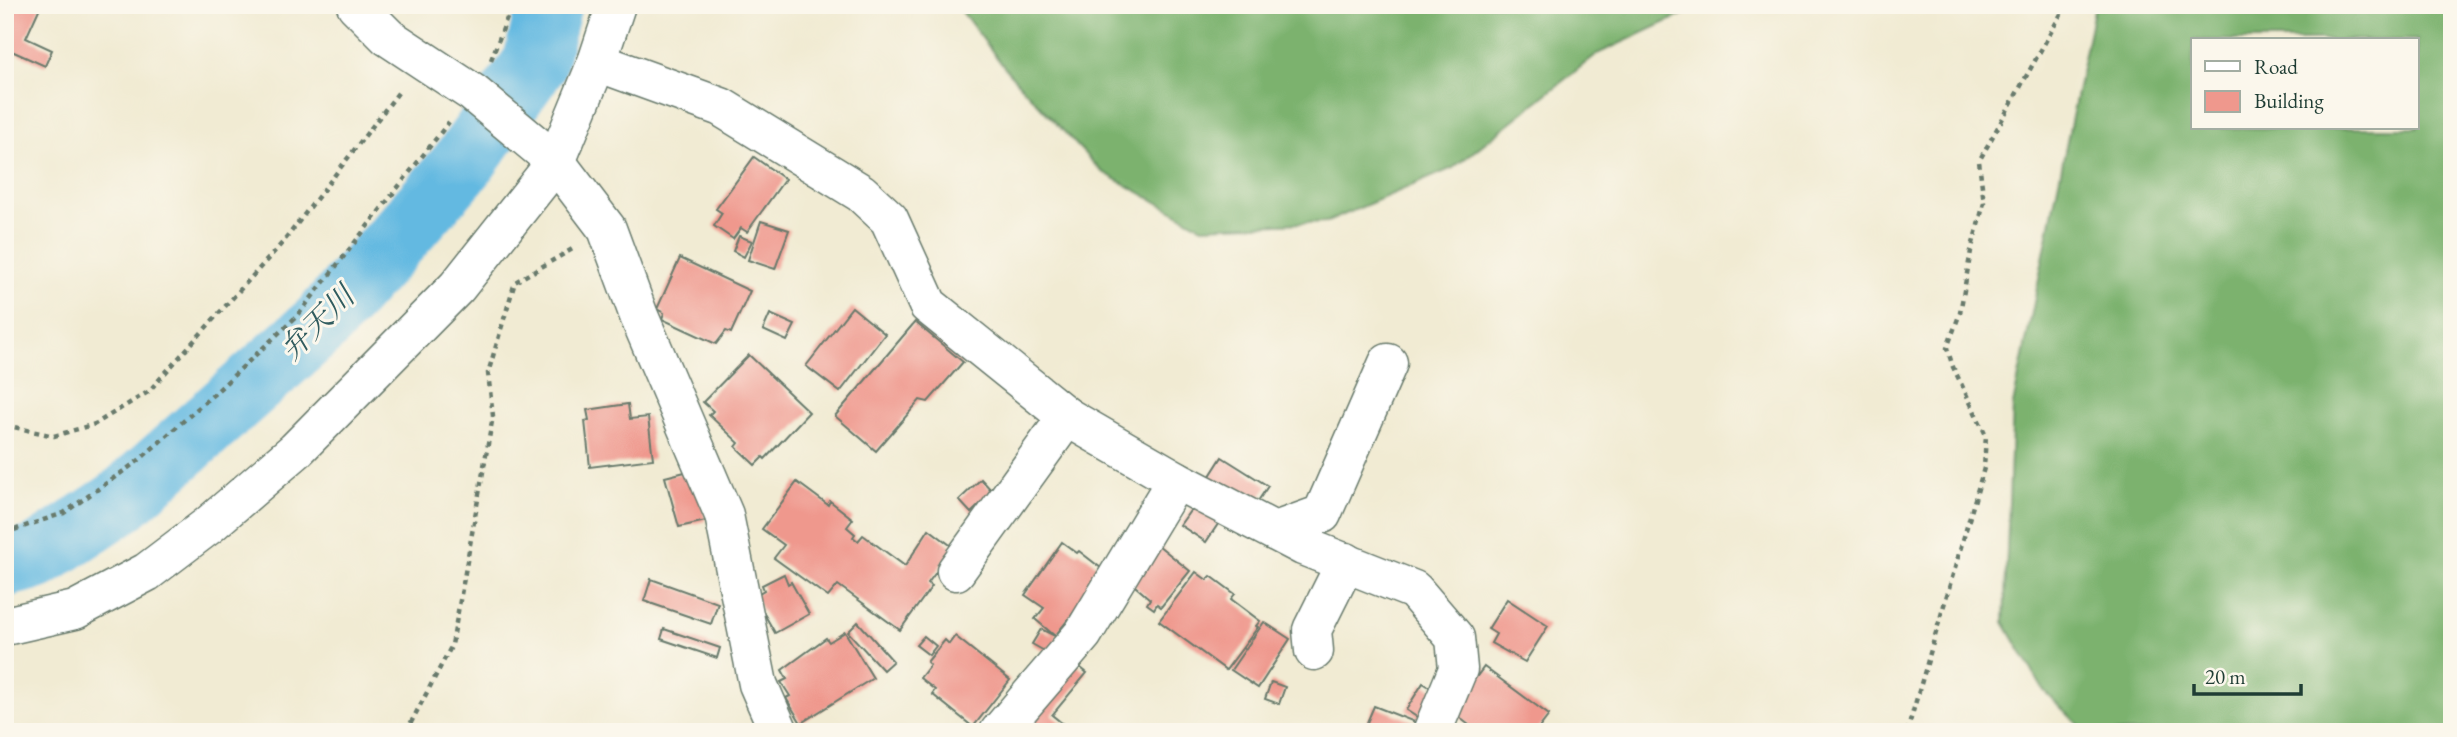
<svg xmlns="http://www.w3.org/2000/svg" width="2457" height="737" viewBox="0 0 2457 737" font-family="'EB Garamond','Noto Serif JP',serif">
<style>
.forest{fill:#7bb26e;stroke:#4d7851;stroke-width:2;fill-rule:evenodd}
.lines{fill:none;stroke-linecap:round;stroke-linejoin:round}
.river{stroke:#64b9e1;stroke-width:65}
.building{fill:#ef988d}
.minor-casing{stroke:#687a6c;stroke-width:41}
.path{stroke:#687a6c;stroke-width:4.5;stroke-dasharray:5 5;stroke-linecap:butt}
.minor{stroke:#fff;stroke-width:38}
.labels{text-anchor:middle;stroke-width:6;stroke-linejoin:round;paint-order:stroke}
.water-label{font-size:30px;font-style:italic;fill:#305c5f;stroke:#fbf7ec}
</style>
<rect width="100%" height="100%" fill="#fbf7ec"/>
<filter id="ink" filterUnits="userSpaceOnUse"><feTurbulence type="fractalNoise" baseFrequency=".0143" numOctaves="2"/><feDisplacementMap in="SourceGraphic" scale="14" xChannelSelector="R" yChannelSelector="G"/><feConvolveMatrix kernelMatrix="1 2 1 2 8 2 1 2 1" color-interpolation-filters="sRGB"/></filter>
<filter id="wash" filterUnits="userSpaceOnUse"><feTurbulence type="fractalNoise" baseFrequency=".00686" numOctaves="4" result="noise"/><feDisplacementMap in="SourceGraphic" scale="28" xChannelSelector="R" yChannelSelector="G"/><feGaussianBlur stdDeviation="1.57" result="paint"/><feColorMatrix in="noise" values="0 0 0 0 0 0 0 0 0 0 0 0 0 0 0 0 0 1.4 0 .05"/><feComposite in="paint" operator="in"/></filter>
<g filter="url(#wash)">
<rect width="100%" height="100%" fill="#f1ebd3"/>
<g class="forest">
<path d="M957,5h746l-106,49 -144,114 -126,54 -125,5 -101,-56 -93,-99z"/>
<path d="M2095,5h357v727h-366l-42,-41 -40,-69 9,-217zM2193,40h224v88h-224z"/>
</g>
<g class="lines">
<path class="river" d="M5,565l32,-8 83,-55 202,-179 140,-158 73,-102 14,-58"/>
</g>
<g id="blocks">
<g class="building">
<path d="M5,5h36l-15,33 26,12 -7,16 -40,-18z"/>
<path d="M754,157l31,22 -38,53 -6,-4 -8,11 -19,-13 8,-13 -6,-4z"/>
<path d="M761,221l28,9 -14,39 -27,-9z"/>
<path d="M739,236l13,5 -8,16 -11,-6z"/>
<path d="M680,258l70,33 -19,42 -5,-2 -10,13 -54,-25 2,-6 -7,-4z"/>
<path d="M852,307l33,27 -45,58 -34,-26z"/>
<path d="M770,314l25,11 -8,16 -24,-11z"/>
<path d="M915,322l48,40 -35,40 -8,-2 -44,51 -41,-35z"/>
<path d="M749,355l60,57 -44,47 -2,-2 -8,8 -19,-18 3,-4 -30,-28 4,-4 -10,-9z"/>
<path d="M628,404l2,15 18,-2 5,42 -63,8 -5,-46 4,-1 -2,-10z"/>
<path d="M1222,457l46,29 -14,21 -46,-28z"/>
<path d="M693,470l13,51 -27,6 -14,-50z"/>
<path d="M981,479l12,13 -22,21 -12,-13z"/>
<path d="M797,482l31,23 2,-4 23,18 -6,8 8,7 -2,3 5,4 5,-6 42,31 24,-37 25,19 -26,35 4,3 -32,44 -62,-45 -10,12 -54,-39 10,-13 -22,-16z"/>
<path d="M1197,501l25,17 -16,24 -26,-17z"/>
<path d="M1153,541l37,30 -29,36 -4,-3 -3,5 -7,-5 3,-5 -22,-19z"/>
<path d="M1062,542l15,11 2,-2 27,21 -51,64 2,2 -9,15 -16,-9 9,-15 14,7 -20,-17 9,-11 -19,-13z"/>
<path d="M1196,572l11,8 4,-4 24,18 -4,5 29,22 -4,5 2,1 -32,43 -67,-49z"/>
<path d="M784,574l4,10 3,-2 18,32 -34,19 -21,-37 10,-6 -2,-5z"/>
<path d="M651,579l67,24 -7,21 -67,-23z"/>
<path d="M1507,599l41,27 -23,36 -34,-19 5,-9 -8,-5z"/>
<path d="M858,622l35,39 -10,9 -35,-38z"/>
<path d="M1264,622l26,17 -32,49 -27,-18z"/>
<path d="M664,629l56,19 -3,10 -56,-19z"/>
<path d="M845,632l28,46 -72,45 -15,-25 4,-2 -9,-14 6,-3 -5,-9 44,-32 3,4z"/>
<path d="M924,636l12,10 -7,9 -13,-10z"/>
<path d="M955,636l55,44 -37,47 -41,-33 3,-4 -15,-12 10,-13 -3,-3 18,-22 4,4z"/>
<path d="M1076,664l11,9 -35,42 21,17h-54z"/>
<path d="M1484,667l65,48 -13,17h-64l-6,-4 3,-3 -18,-14z"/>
<path d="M1271,682l14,5 -6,17 -14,-5z"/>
<path d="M1423,683l16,10 -16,28 -17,-11z"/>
<path d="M1374,706l51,20 -2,6h-52l-6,-5z"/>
</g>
</g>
</g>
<g filter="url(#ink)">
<use href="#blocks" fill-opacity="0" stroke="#687a6c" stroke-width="2"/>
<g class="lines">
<g class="minor-casing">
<g id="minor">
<path d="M356,5l32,32 85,56 83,69 51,67 32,87 85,199 34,169 21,48"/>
<path d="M597,62l124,45 140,86 28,26 39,86 139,112 109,63 127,66 111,44 41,48 3,31 -26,63"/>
<path d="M1275,531l47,-17 66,-151"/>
<path d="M956,571l111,-154"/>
<path d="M5,626l70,-16 72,-38 62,-47 86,-74 162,-164 99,-125 41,-100 19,-57"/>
<path d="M1314,651l-2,-21 34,-68"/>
<path d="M999,732l84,-98 93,-154"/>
</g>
</g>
<g class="path">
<path d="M491,60l21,-55"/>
<path d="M5,425l49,11 41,-12 53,-32 136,-151 117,-152"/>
<path d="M5,533l59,-20 74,-52 76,-67 84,-79 151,-193"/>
<path d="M406,732l46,-87 41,-229 -5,-43 27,-91 61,-35"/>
<path d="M1907,732l77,-264 2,-33 -33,-68 -6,-19 13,-35 11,-62 13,-48 -5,-42 87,-156"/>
</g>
<use href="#minor" class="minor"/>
</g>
</g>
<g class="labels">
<g class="water-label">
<text transform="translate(317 323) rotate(-45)" y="10">弁天川</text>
</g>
</g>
<rect width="2457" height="737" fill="none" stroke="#fbf7ec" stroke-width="28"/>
<rect x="2191" y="38" width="228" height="91" fill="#fbf7ec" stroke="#a3ada2" stroke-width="2"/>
<rect x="2205" y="61" width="35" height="10" fill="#ffffff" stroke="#a3ada2" stroke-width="2"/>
<text x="2254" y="74" font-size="21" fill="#1f3d34">Road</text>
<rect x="2205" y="91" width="35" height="21" fill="#ef988d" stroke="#a3ada2" stroke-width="2"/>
<text x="2254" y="108" font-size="21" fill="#1f3d34">Building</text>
<path d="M2194 684v10h107v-10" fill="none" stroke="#1f3d34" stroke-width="3.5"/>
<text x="2205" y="684" font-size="21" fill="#1f3d34" stroke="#fbf7ec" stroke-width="5" paint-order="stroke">20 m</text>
</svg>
